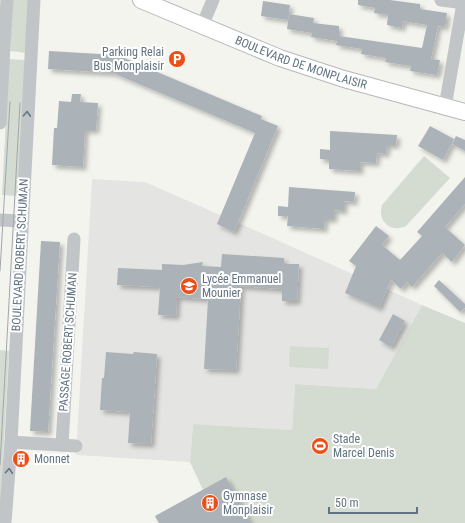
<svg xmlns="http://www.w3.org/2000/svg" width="465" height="523" viewBox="0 0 465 523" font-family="'Roboto Condensed',sans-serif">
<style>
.built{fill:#e4e5e3}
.green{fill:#d4dbd0}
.building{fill:#abb3b8;filter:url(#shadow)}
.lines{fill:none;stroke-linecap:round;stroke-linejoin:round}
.major-casing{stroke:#b4b8bc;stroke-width:18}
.minor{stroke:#c1c5c8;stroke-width:13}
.major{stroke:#fff;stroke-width:16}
.tram{stroke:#a1a7ad;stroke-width:1}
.oneway{stroke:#667786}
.labels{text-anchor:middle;stroke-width:4;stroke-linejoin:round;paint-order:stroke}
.poi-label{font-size:12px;fill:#617382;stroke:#fff;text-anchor:start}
.street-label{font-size:12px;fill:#617382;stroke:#fff}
</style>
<defs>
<filter id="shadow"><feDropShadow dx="3.5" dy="3.5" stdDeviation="2" flood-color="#0004"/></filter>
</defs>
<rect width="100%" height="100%" fill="#f4f4ef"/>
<path class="built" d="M92,179l53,3 105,46 172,77 -46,84 -81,-5 -3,46 -99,-6 -3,38 -114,-7z"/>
<g class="green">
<path d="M13,0h16l-3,53 -16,-2z"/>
<path d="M9,59l17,1 -8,136 -16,-1z"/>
<path d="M424,156l26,22 -44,48c-15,7 -29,-4 -24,-21z"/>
<path d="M422,305l43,18v200h-306l-4,-6 48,-27 -13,-28 3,-38 99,6 3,-46 81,5z"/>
<path d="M290,346l39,2 -1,21 -39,-2z"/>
<path d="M0,350l9,1 -9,165z"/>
</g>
<g class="building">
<path d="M358,0h32l30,4v5l27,4 -2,14 -7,-1 -7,33 9,1 -3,15 -27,-4 1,-5 -26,-4 1,-4 -25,-4 1,-5 -26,-4 1,-4 -26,-4 1,-4 -25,-4 2,-15 25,4 -1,5 26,3v10l83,12 5,-23 -24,-4 -1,7 -15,-3 1,-10 -14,-2 1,-5 -17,-3z"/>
<path d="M263,1l27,4 -2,15 -27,-4z"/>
<path d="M49,51l68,4 145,61 -1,3 17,7 -44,106 -17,-8 38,-91 -142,-60 -65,-4z"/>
<path d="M72,94h9l-1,8 18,1 -2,27h-11l-2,37 -31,-2 2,-37h3l2,-27 12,1z"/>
<path d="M430,126l24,13 -11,21 -25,-14z"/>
<path d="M330,131l67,4 -1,10h-9l-1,9 -9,-1 -1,10 -16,-1v9l-31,-2v-9l-9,-1v-10l10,1z"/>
<path d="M456,136l9,4v11l-13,-7z"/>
<path d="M465,177v27l-20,23 20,18 -13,17 -10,-9 -30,34 -5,-5 -6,7 -10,-9 -12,28 -34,-15 11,-27 -7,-5 27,-35 13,10 -7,9 18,15 22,-24 -5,-4z"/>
<path d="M289,187l66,5 -1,10 -10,-1v10l-10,-1v9h-9l-1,10 -37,-3 1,-10h-10v-10l10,1z"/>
<path d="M41,241l19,1 -12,190 -18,-1z"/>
<path d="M222,254l62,4v6h15l-2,37h-15v-12l-41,-3 -5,84 -32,-1 4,-70 -31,-2 -1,19 -18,-1 2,-28 -43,-2 1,-17 44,2v-6l21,1 20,-3 -1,4 19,1z"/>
<path d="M439,280l26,24v4l-5,4 -26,-26z"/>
<path d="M393,314l12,7 -14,26 -12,-7z"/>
<path d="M106,352l27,2 1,-2 23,2 -6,90 -23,-1 2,-31 -30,-2 2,-32h2z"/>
<path d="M226,477l25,46h-92l-4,-7z"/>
</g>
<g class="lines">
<g class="major-casing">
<g id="major">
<path id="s1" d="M141,0l139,58 64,21 121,33"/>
</g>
</g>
<g class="minor">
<path d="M441,0l24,3"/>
<path d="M202,26l11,-26"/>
<path d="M445,107l18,-104"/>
<path d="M0,123l4,-77 3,-46"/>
<path d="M0,220l22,1"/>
<path d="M11,442l65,4"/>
<path d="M62,445l12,-206"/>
<path d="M5,523l6,-81 23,-442"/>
</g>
<use href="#major" class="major"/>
<g class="tram">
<path d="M0,271l10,-169"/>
<path d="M0,465l20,-362"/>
</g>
</g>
<defs><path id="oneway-chevron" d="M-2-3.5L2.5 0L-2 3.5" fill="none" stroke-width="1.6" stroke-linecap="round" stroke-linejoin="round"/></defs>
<g class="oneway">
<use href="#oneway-chevron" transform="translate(27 114) rotate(-87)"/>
<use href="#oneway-chevron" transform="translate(9 471) rotate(-86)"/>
</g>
<defs>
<g id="parking-disc" transform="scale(0.9)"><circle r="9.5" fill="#ed4e17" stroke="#fff"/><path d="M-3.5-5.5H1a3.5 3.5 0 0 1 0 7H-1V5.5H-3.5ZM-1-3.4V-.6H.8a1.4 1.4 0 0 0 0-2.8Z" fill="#fff"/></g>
<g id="school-disc" transform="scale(0.9)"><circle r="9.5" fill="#ed4e17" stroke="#fff"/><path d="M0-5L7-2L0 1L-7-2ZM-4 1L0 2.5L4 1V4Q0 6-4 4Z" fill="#fff"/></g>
<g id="stadium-disc" transform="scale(0.9)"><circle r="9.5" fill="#ed4e17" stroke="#fff"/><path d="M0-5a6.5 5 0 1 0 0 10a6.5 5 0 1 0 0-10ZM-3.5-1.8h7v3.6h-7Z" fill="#fff"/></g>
<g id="building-disc" transform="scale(0.9)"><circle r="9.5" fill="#ed4e17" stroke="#fff"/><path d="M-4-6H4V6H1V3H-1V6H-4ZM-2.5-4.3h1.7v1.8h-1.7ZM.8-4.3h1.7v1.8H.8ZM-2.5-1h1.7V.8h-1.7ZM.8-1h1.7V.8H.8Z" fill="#fff"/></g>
</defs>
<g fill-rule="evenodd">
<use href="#parking-disc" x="177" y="59"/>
<use href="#school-disc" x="189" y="286"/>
<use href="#stadium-disc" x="320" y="446"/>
<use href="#building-disc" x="21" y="459"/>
<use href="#building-disc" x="210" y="503"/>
</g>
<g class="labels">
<g class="poi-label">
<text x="164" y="56" text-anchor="end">Parking Relai<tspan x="164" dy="14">Bus Monplaisir</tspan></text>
<text x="202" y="283">Lycée Emmanuel<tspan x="202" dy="14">Mounier</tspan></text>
<text x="333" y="443">Stade<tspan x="333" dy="14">Marcel Denis</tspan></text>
<text x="34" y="463">Monnet</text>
<text x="223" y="500">Gymnase<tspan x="223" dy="14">Monplaisir</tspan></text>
</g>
<g class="street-label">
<text dy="4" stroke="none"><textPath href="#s1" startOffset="172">BOULEVARD DE MONPLAISIR</textPath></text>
<text transform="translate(20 255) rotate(-87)" y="4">BOULEVARD ROBERT SCHUMAN</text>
<text transform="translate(68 342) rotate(-86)" y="4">PASSAGE ROBERT SCHUMAN</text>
</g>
</g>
<path d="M329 507v6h88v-6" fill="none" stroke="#617382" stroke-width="2"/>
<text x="335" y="507" font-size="12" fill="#617382" stroke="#ffffff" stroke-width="3" paint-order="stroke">50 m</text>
</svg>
